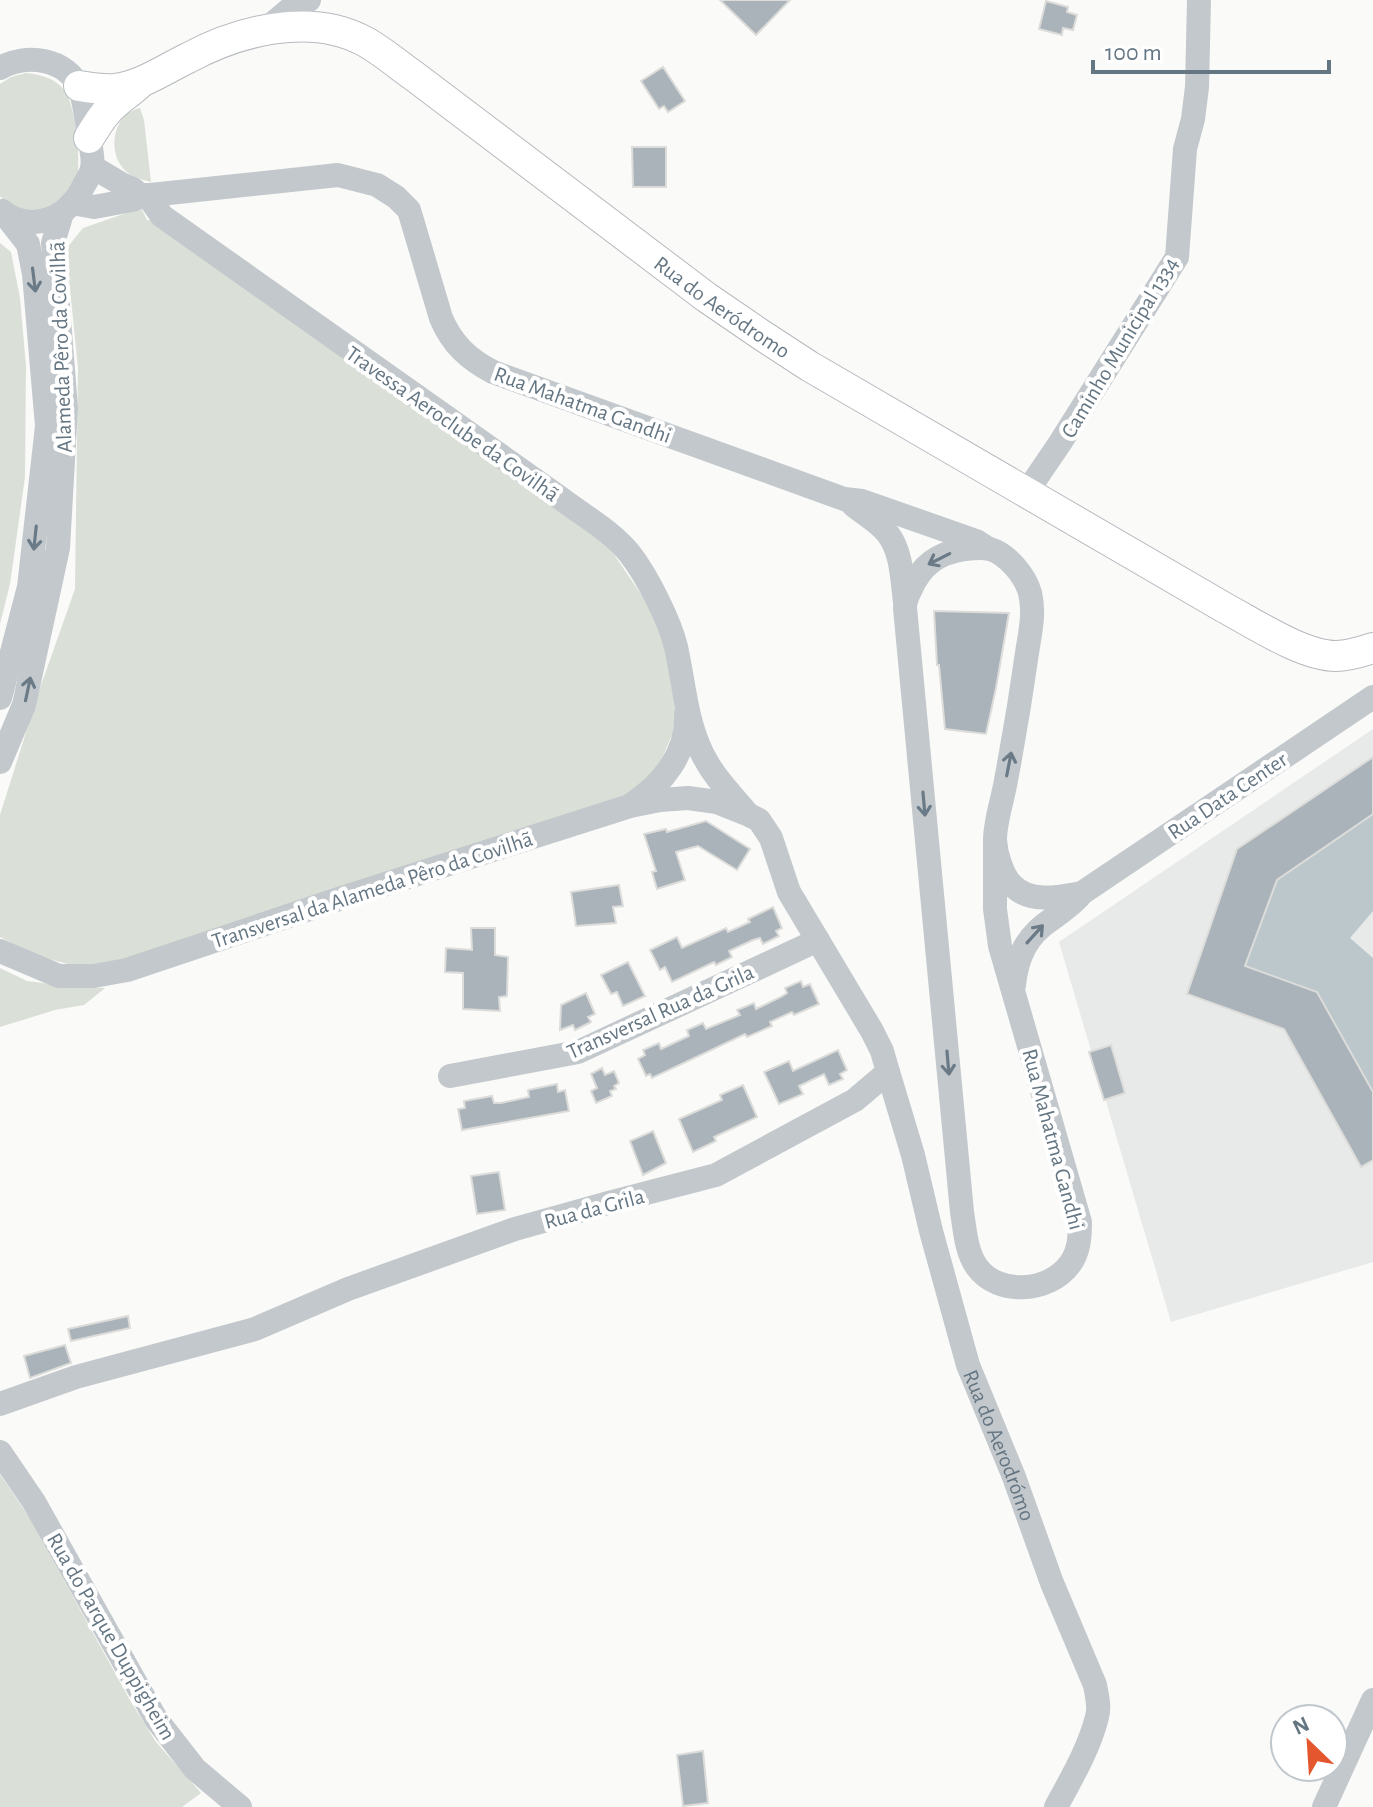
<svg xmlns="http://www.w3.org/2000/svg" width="1373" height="1807" viewBox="0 0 1373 1807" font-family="'Alegreya Sans',sans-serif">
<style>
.built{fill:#e8e9e9}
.green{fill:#dadfd7}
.water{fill:#bbc7cb}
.building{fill:#aab3b9;stroke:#dcdcda;stroke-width:2}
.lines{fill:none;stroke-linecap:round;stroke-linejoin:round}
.major-casing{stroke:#b5babe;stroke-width:32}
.minor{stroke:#c3c8cc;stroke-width:24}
.major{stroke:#fff;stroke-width:30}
.oneway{stroke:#6a7a87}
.labels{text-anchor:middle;stroke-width:8;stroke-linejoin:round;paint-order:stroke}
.street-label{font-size:22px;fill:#657683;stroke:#fff}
</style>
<rect width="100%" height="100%" fill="#fafaf8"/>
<path class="built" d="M1373,729v533l-202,60 -112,-380z"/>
<g class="green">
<path d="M26,73c16,2 29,5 39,18 11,15 20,89 7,104 -6,7 -29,15 -39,20l-27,-11 -6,-8v-112l11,-7z"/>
<path d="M140,108l4,12 7,62c-11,-3 -23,-6 -29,-15 -15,-20 -7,-54 18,-59z"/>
<path d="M141,208l6,12h25l437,327 50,74 19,68 -5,43 -17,41 -15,22 -552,175 -54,-15 -35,-18v-122l39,-124 36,-102 3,-221 -12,-119 17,-21z"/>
<path d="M0,243l11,9 9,46 6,68 -1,111 -15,107 -10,40z"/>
<path d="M0,968l27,13 40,5 38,2 -21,17 -29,5 -55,17z"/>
<path d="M0,1474l29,43 102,185 25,40 45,51 -19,14h-182z"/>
</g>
<path class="water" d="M1373,814v97l-23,27 23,20v134l-56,-100 -72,-26 32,-86z"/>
<g class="building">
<path d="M720,0h70l-34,35z"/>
<path d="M1046,1l22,6 -1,5 10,3 -4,15 -10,-2 -1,7 -23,-6z"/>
<path d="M663,67l22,34 -17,11 -4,-6 -5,3 -18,-28z"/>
<path d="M632,147h34v40h-33z"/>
<path d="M934,611l75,2 -13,75 -10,46 -41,-5 -6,-64h-2z"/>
<path d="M1373,757v57l-96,66 -32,86 72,26 56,100v68l-12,7 -77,-138 -97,-35 50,-145z"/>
<path d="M706,821l44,28 -13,21 -39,-24 -22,6 9,28 -28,9 -5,-17 4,-1 -12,-37 22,-5 1,3z"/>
<path d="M619,885l4,21 -10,1 3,16 -40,3 -5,-34z"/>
<path d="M773,907l9,21 -6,3 3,5 -16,8 -3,-6 -7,2 -24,11 3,6 -16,8 -2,-3 -42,20 -7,-15 -5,3 -10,-20 27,-13 5,11 44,-20 2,4 22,-10 -2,-3z"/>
<path d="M471,928h24v27l13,2 -1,39 -8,1 1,14 -37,-2v-36l-18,-1 1,-24 26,2z"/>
<path d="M628,962l17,34 -22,10 -6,-14 -6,2 -10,-19z"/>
<path d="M801,981l2,6 7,-3 9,20 -25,11 -2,-3 -22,10 2,4 -25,11 -2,-3 -93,44 -2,-4 -4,2 -8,-17 7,-4 -2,-5 16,-7 2,6 28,-13 -2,-6 16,-7 3,6 34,-14 -3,-5 17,-7 2,6 25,-12 6,-4 -2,-5z"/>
<path d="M586,993l9,21 -7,3 3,5 -16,8 -2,-5 -13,5 1,-25z"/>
<path d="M1111,1045l14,48 -21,7 -15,-48z"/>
<path d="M838,1050l9,20 -7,4 3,5 -14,6 -5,-11 -25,12 4,8 -24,10 -15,-32 25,-11 4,10z"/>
<path d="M602,1068l3,7 9,-4 5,12 -5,3 2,3 -6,2 2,5 -16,7 -5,-12 6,-3 -6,-14z"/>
<path d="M557,1084l1,8 7,-2 4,21 -107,19 -4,-21 7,-1 -1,-7 28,-5 2,7h7l28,-6 -1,-7z"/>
<path d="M743,1085l14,32 -43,20 2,4 -23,11 -14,-33 43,-19 -2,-5z"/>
<path d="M653,1131l13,32 -23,12 -13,-34z"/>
<path d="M499,1172l6,38 -28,4 -6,-38z"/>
<path d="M128,1316l2,12 -59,13 -3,-12z"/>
<path d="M65,1345l6,18 -41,15 -6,-22z"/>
<path d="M703,1751l5,52 -25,3 -6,-51z"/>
</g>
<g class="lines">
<g class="major-casing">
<g id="major">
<path id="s2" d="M79,86c12,2 24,4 36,3 26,-3 50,-20 73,-31 50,-27 122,-46 176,-17 17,9 33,23 50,35l292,221 54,37 49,32 416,242c30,16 78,48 111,48 12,0 25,-4 37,-8"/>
<path d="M89,138c8,-13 16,-27 29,-37 7,-6 14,-10 21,-17"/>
</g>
</g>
<g class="minor">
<path d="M264,31l27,-23 18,-8"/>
<path d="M0,68c26,-15 67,-10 80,21 5,15 7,33 9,49 2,9 5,22 3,30 -1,6 -5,12 -8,17 -15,32 -50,49 -81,27"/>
<path d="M93,167l30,18 10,4 8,7"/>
<path d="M147,195l15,21 397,281c23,18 53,34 71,57 17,22 40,67 46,93 8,36 10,73 26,106 11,23 28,40 44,59"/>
<path d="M72,203l22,4 38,-7 9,-4 197,-21 39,10 19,12 13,13 32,108c11,26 27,41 52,54l351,127 18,2 114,40 8,5"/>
<path d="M1026,493l34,-50 117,-186 8,-108 8,-30 4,-32 2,-87"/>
<path d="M853,505c11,9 26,17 35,29 14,18 14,46 17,68"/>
<path d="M0,698l29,-111 18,-161 -13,-152 -6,-30 -26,-33"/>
<path d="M0,762l24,-57 34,-157 8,-140 -13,-165 9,-30"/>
<path d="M632,804c31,-20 56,-52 54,-90"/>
<path d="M995,841v68l5,37 80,276c0,15 -1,30 -10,42 -21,29 -72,32 -93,3 -11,-15 -12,-37 -15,-55l-57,-604c0,-7 2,-11 5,-17 11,-26 28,-38 55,-42 8,-1 17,-2 25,0 17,5 35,26 40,44 5,20 0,40 -3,60 -6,43 -13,85 -21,127 -3,19 -11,41 -11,60 1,14 7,35 17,45 18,19 48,12 70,8"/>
<path d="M0,951l59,25h35l33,-6 218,-73 285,-91 30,-6 28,-2 29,4 30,12 12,6 12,18 18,54 83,139 10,20 6,21 -33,28 -139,75 -108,28 -93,26 -167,60 -93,40 -179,48 -76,27"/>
<path d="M1014,985c3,-29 13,-50 38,-66 10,-8 22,-15 30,-26l291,-196"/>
<path id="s1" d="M888,1072l25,83 18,76 37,134 46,112 38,106 43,102c2,11 5,22 2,32 -8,32 -26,62 -41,90"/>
<path d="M450,1076l128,-24 240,-112"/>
<path d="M0,1452l34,50 122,217 39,50 45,38"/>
<path d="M1324,1807l49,-107"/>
</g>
<use href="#major" class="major"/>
</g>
<defs><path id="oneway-shaft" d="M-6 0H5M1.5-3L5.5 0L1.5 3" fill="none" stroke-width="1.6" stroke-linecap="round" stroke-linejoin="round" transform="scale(2)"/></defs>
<g class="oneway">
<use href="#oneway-shaft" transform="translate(34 280) rotate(83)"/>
<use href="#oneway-shaft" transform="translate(35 538) rotate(96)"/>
<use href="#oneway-shaft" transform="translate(939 559) rotate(153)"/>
<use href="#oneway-shaft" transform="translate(28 689) rotate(-78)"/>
<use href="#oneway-shaft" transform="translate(1009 764) rotate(-79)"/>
<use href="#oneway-shaft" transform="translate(924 804) rotate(85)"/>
<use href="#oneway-shaft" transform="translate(1035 934) rotate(-48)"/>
<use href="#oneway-shaft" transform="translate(948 1063) rotate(85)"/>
</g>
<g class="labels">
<g class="street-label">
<text dy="8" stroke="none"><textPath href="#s2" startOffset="746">Rua do Aeródromo</textPath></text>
<text transform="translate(60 347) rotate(-92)" y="8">Alameda Pêro da Covilhã</text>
<text transform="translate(1119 347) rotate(-59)" y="8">Caminho Municipal 1334</text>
<text transform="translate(583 404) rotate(20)" y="8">Rua Mahatma Gandhi</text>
<text transform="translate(453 423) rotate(35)" y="8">Travessa Aeroclube da Covilhã</text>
<text transform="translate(1227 795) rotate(-34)" y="8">Rua Data Center</text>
<text transform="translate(372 889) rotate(-18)" y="8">Transversal da Alameda Pêro da Covilhã</text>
<text transform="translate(660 1011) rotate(-24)" y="8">Transversal Rua da Grila</text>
<text transform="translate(1054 1139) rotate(75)" y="8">Rua Mahatma Gandhi</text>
<text transform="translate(594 1208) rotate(-15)" y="8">Rua da Grila</text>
<text dy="8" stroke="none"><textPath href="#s1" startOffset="390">Rua do Aerodrómo</textPath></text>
<text transform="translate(112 1636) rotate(60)" y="8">Rua do Parque Duppigheim</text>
</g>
</g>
<g transform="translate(1309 1743) rotate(335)"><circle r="38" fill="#ffffff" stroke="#c1c8cd" stroke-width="2"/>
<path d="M0-6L14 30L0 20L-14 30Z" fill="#e4572e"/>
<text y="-12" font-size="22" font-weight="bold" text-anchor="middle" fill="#657683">N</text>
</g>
<path d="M1093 60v12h236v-12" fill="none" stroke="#657683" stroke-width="4"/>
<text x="1105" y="60" font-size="24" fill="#657683" stroke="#ffffff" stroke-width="6" paint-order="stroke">100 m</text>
</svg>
